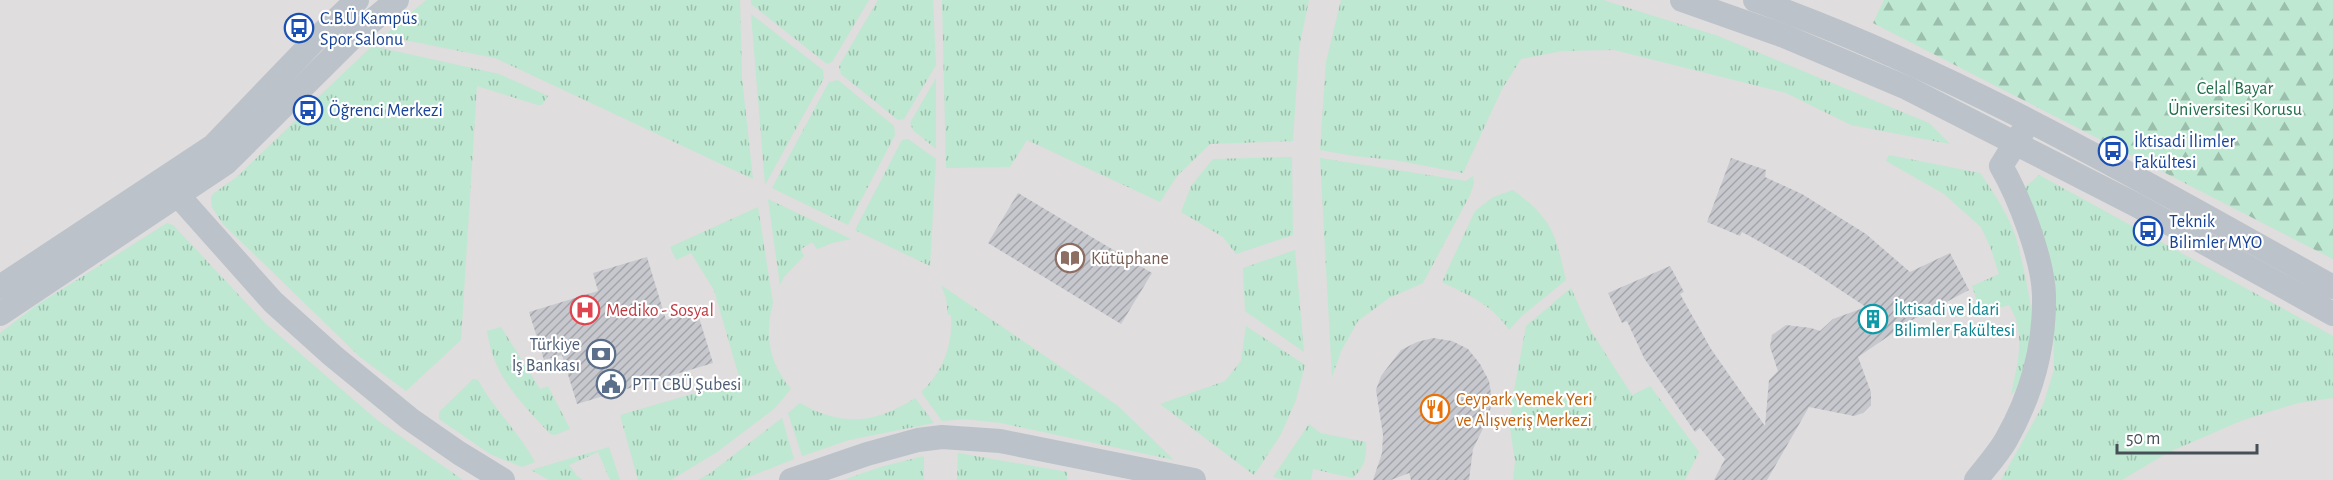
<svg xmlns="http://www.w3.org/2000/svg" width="2333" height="480" viewBox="0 0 2333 480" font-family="'Alegreya Sans',sans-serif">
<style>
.education{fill:#dfdddd}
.grass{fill:url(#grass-tufts)}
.forest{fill:url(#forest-firs)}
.building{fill:url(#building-hatch)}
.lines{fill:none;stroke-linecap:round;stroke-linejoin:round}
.minor{stroke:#bcc2c9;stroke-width:24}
.labels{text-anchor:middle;stroke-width:4.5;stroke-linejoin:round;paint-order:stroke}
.transit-label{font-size:18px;fill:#164399;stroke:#fff;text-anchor:start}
.park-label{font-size:18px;fill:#216e4c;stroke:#fff}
.education-label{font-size:18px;fill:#785e54;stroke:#fff;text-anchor:start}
.culture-label{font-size:18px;fill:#0d838f;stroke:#fff;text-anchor:start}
.health-label{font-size:18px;fill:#be3a42;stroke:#fff;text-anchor:start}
.service-label{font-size:18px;fill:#4e5e75;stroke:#fff;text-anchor:end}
.food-label{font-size:18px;fill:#c56008;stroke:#fff;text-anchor:start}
</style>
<defs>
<pattern id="grass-tufts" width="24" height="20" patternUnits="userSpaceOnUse" patternTransform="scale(1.5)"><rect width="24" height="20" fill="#bee8d1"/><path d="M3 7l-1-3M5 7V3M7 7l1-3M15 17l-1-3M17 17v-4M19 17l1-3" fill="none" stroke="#9cbeac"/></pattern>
<pattern id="forest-firs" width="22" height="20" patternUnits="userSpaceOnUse" patternTransform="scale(1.5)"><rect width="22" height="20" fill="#bee8d1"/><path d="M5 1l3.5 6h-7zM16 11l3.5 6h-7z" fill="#9cbeac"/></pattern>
<pattern id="building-hatch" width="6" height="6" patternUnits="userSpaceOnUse" patternTransform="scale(1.5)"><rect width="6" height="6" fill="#c7c8ce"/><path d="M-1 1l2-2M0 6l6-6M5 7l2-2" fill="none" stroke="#a3a5aa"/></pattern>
</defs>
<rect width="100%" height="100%" fill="#eeecec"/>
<rect class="education" x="0" y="0" width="2333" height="480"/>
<g class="grass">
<path d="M426,0h314l2,78 11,101 -258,-121 -111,-22z"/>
<path d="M751,0h118l-37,62 -5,2 -76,-60z"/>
<path d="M878,0h55l3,65 -32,54 -6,1 -57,-46 -2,-8z"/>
<path d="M942,0h367l-10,48 -6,93 -83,3 -33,32 -17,26 -133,-62 -17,27 -64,1z"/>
<path d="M1341,0h262l115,36 211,87 21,21 -99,-19 -65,-32 -172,-43 -52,1 -41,8 -19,30 -39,84 -69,-13 -40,-4 -34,-6 6,-88z"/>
<path d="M751,14l72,56 1,8 -59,107z"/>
<path d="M372,46l127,28 49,22 -6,9h-4l-61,-19 -16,254 -55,51 -46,-34 -137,-133 -11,-17 -1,-10 3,-4 23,-16 65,-63 4,2 7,-7 -2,-5z"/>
<path d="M936,78v71l-23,-19 -3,-7z"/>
<path d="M838,80l56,46 1,9 -47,90 -76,-37 57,-106z"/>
<path d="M908,139l28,20 -6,107 -75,-36 47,-90z"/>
<path d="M1889,155l91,18c14,20 28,41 36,65 5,18 16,65 16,83 0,21 -6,60 -21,74 6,-30 16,-62 -2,-90l-28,8 -9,-27 27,-12 -8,-25 -10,-22 -37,-33 -58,-33z"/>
<path d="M1292,157l1,78 -57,19 -13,-17 -42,-25 10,-26 22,-27z"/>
<path d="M1320,158l146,23 7,-5 1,7 -4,12 -47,88 -34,15 -31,23 -17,30 -9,26z"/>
<path d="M2039,175l294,161v62l-35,5 -55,17 -76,33 -45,27h-121l42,-75 11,-35 -1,-70 -32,-109z"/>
<path d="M1513,190c40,30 42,43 53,90l-43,35 -14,15c-16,-25 -41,-35 -67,-48l33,-71 18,-14z"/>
<path d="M768,199l83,40 -19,4 -15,6 -5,-7 -11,7 3,7 -20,21 -4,8z"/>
<path d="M758,207l15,96c-9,32 -4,60 18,86l-17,20 -57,43 -46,28h-33l-18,-65 120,-35 -26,-90 -23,-37 -15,7 -6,-13z"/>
<path d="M167,223l6,2 93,99 111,96 86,60h-463v-147l37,-28z"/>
<path d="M1295,250l9,102 -59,-41 -2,-43z"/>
<path d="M941,285l177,121 56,54 -173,-37 -36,-4 -23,2 -21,-29c22,-20 32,-47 30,-77h-3l-2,-17z"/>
<path d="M1571,288l18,40 43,67 18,-9 49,66 -14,28h-172l2,-19 -5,-33 2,-27 14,-75z"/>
<path d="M1246,326l59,39 -9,35 -16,36 -26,39 -94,-71 65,-23 16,-20z"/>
<path d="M501,327l39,62 8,-3 22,43 -15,6 -5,-1c-30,-34 -56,-56 -63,-103z"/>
<path d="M473,379l5,1c16,30 41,52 57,82l-13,5 -32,-13 -51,-35v-7z"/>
<path d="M915,398l19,25 -85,17 -47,16 -14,-43 12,-10c42,24 75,21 115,-5z"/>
<path d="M782,418l12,41 -53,21h-43l11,-6z"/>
<path d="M1309,424l11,9 46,9c1,16 -2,25 -13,36l-40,-9 -2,11h-25l-13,-3z"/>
<path d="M609,447l11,33h-10l-12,-28 -29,13 8,11 6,4h-34l-18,-10z"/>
<path d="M958,453l109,19v8h-110z"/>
<path d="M924,456v24h-81l41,-14z"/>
</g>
<path class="forest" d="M1884,0h449v259l-460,-236z"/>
<g class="building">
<path d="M1731,158l35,12 -1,7 37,17 64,40 44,38 40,-19 19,37 -57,30 -54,37 13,35v13l-8,8 -9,3 -45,-9 -42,73h-53l11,-21 -25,-31 -5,4 -51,-74 -17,-37 -5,2 -14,-30 62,-27 14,26 -4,2 31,55 54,77 4,-46 9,-9 -8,-24 2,-12 14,-10 25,3 9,3 13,-12 33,-12 -62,-41 -62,-34 -2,4 -33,-14z"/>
<path d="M1018,193l134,80 -31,51 -133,-81z"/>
<path d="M647,257l19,63 31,-9 16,52 -136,41 -15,-49 -18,5 -15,-48 69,-21 -5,-18z"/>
<path d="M1433,338l19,3 16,8 12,15 9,17 3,19 -3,16 -16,33 -4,31h-58l-2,-7 -18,7h-18l9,-27 1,-18 -7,-45 5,-14 20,-26 16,-8z"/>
</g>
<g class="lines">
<g class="minor">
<path d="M1682,0l102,36 123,52 229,117 197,109"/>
<path d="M1755,0c203,72 391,183 578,287"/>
<path d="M167,183l106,119 60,54 77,63 49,34 44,27"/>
<path d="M0,287l213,-141 101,-105 43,-41"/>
<path d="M0,314l226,-151 129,-128 42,-35"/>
<path d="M791,480l76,-26 51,-14 24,-3 58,4 194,39"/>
<path d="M1976,480c10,-13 22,-26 30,-40 25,-44 39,-94 38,-145 -1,-36 -25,-98 -43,-129l22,-35"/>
</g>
</g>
<defs>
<g id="bus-ring" transform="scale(1.5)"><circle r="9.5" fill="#fff" stroke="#1a4fb4" stroke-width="1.5"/><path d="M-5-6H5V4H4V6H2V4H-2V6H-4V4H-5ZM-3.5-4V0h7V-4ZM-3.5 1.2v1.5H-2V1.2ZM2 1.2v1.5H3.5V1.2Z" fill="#1a4fb4"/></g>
<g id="library-ring" transform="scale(1.5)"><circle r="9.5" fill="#fff" stroke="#8d6e63" stroke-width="1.5"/><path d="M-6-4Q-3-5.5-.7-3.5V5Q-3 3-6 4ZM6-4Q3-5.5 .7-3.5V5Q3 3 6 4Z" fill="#8d6e63"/></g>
<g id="hospital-ring" transform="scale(1.5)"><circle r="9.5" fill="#fff" stroke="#e0444e" stroke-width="1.5"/><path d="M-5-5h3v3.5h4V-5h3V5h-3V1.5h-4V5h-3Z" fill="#e0444e"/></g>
<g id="building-ring" transform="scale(1.5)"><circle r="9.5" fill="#fff" stroke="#0f9aa8" stroke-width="1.5"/><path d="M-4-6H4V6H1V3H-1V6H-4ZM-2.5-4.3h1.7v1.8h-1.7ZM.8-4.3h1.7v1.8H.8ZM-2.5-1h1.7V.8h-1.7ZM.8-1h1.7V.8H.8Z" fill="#0f9aa8"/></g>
<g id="bank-ring" transform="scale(1.5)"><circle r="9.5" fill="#fff" stroke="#5c6f8a" stroke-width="1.5"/><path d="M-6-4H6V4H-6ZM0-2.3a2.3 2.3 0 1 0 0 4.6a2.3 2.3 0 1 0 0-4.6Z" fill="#5c6f8a"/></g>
<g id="civic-ring" transform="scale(1.5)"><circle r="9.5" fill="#fff" stroke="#5c6f8a" stroke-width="1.5"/><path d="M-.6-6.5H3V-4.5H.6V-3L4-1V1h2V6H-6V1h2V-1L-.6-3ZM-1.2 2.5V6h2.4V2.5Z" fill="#5c6f8a"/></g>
<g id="restaurant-ring" transform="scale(1.5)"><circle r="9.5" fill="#fff" stroke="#e8710a" stroke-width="1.5"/><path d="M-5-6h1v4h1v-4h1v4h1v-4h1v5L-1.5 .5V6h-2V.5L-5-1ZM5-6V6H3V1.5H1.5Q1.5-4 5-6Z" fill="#e8710a"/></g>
</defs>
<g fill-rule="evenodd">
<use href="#bus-ring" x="299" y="28"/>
<use href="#bus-ring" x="308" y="110"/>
<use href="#bus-ring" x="2113" y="151"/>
<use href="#bus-ring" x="2148" y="231"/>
<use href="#library-ring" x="1070" y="258"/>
<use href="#hospital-ring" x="585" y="310"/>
<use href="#building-ring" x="1873" y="319"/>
<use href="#bank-ring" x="601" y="354"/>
<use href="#civic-ring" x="611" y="384"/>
<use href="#restaurant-ring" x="1435" y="409"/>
</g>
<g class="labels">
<g class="transit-label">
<text x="320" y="24">C.B.Ü Kampüs<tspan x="320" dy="21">Spor Salonu</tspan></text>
<text x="329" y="116">Öğrenci Merkezi</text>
<text x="2134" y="147">İktisadi İlimler<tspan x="2134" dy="21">Fakültesi</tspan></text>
<text x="2169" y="227">Teknik<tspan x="2169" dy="21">Bilimler MYO</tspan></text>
</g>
<g class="park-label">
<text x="2235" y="94">Celal Bayar<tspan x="2235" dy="21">Üniversitesi Korusu</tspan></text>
</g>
<g class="education-label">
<text x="1091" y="264">Kütüphane</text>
</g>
<g class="culture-label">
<text x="1894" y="315">İktisadi ve İdari<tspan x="1894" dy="21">Bilimler Fakültesi</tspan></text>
</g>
<g class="health-label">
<text x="606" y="316">Mediko - Sosyal</text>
</g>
<g class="service-label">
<text x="580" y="350">Türkiye<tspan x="580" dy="21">İş Bankası</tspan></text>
<text x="632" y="390" text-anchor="start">PTT CBÜ Şubesi</text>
</g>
<g class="food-label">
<text x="1456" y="405">Ceypark Yemek Yeri<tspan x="1456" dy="21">ve Alışveriş Merkezi</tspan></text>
</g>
</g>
<path d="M2117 444v9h140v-9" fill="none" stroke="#464e56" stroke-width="3"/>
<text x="2126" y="444" font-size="18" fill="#464e56" stroke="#ffffff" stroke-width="4.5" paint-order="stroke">50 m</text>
</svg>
